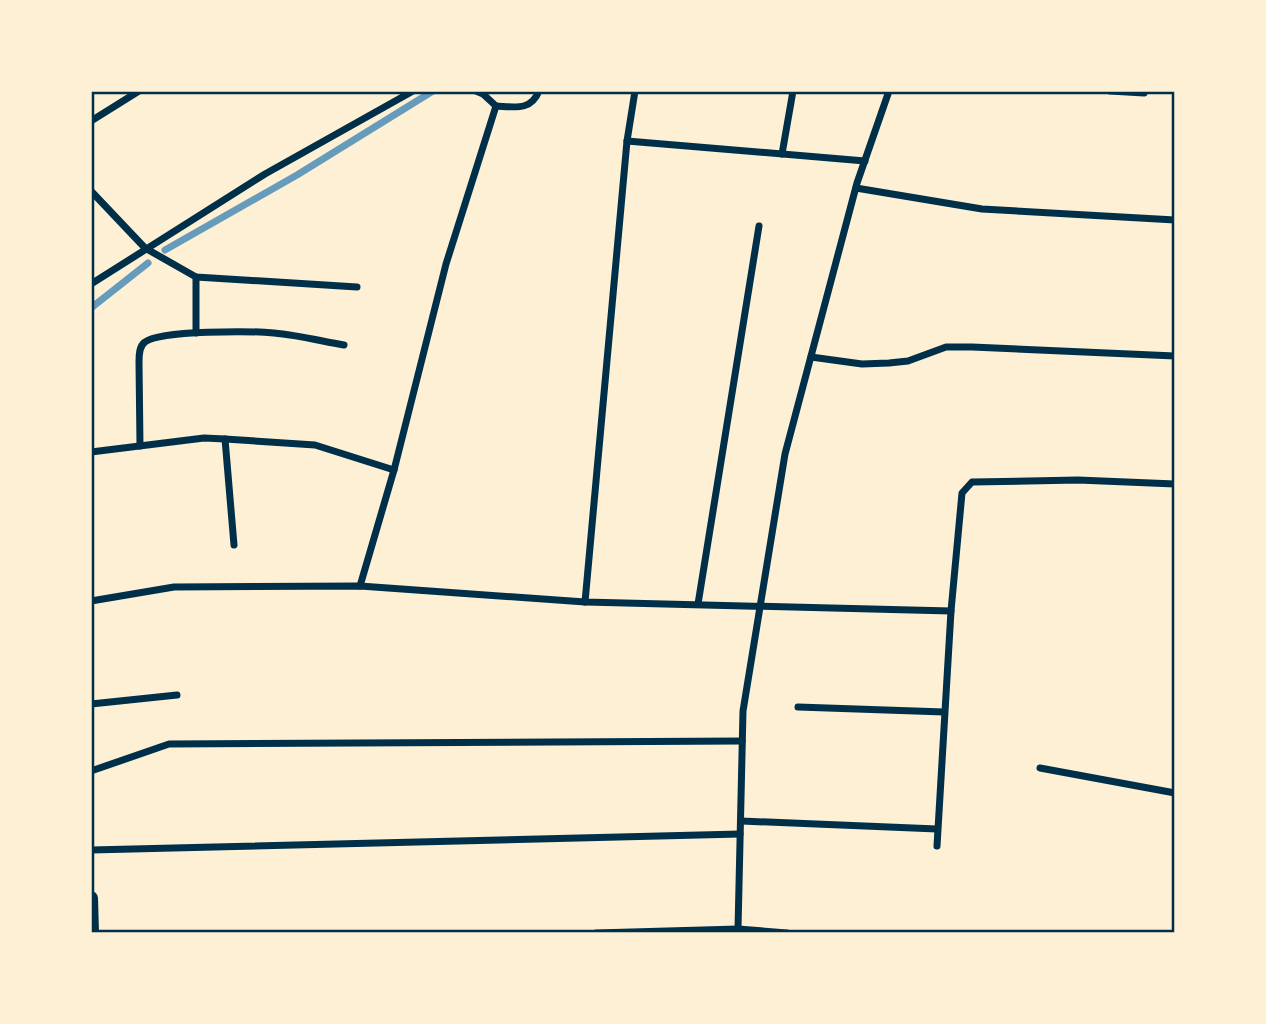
<svg xmlns="http://www.w3.org/2000/svg" width="1266" height="1024" viewBox="0 0 1266 1024" font-family="Arial,sans-serif">
<style>
.lines{fill:none;stroke-linecap:round;stroke-linejoin:round}
.stream{stroke:#669bbc;stroke-width:7}
.minor{stroke:#003049;stroke-width:7}
.secondary{stroke:#003049;stroke-width:14}
.neatline{fill:none;stroke:#003049;stroke-width:2.5}
</style>
<rect width="100%" height="100%" fill="#fdf0d5"/>
<g class="lines">
<g class="stream">
<path d="M165,250l132,-75 136,-84"/>
<path d="M91,308l57,-45"/>
</g>
<g class="minor">
<path d="M1110,91l34,2"/>
<path d="M496,106c19,1 35,5 43,-15"/>
<path d="M91,121l48,-30"/>
<path d="M627,141l238,20"/>
<path d="M782,154l11,-63"/>
<path d="M856,188l126,21 193,11"/>
<path d="M91,191l54,57 51,29 161,10"/>
<path d="M91,284l174,-110 148,-83"/>
<path d="M196,333v-56"/>
<path d="M811,357l51,7 27,-1 19,-2 38,-14h26l203,9"/>
<path d="M225,439l9,106"/>
<path d="M140,446l-1,-84c0,-6 0,-16 6,-20 16,-12 107,-11 129,-9 23,2 47,8 70,12"/>
<path d="M91,452l113,-14 21,1 90,6 79,25 52,-206 50,-158 -13,-12 -7,-3"/>
<path d="M360,586l34,-116"/>
<path d="M91,601l83,-14 186,-1 225,16 366,9"/>
<path d="M585,602l42,-461 8,-50"/>
<path d="M698,604l61,-378"/>
<path d="M91,704l86,-9"/>
<path d="M798,707l146,5"/>
<path d="M1040,768l135,25"/>
<path d="M91,771l78,-27 573,-3"/>
<path d="M741,821l196,8"/>
<path d="M937,846l14,-235 11,-118 10,-11 106,-2 97,4"/>
<path d="M91,850l649,-16"/>
<path d="M738,929l5,-218 42,-257 72,-271 32,-92"/>
<path d="M596,933l142,-4 49,4"/>
</g>
<path class="secondary" d="M91,898l1,35"/>
</g>
<rect width="1266" height="1024" fill="none" stroke="#fdf0d5" stroke-width="186"/>
<rect x="93" y="93" width="1080" height="838" class="neatline"/>
</svg>
